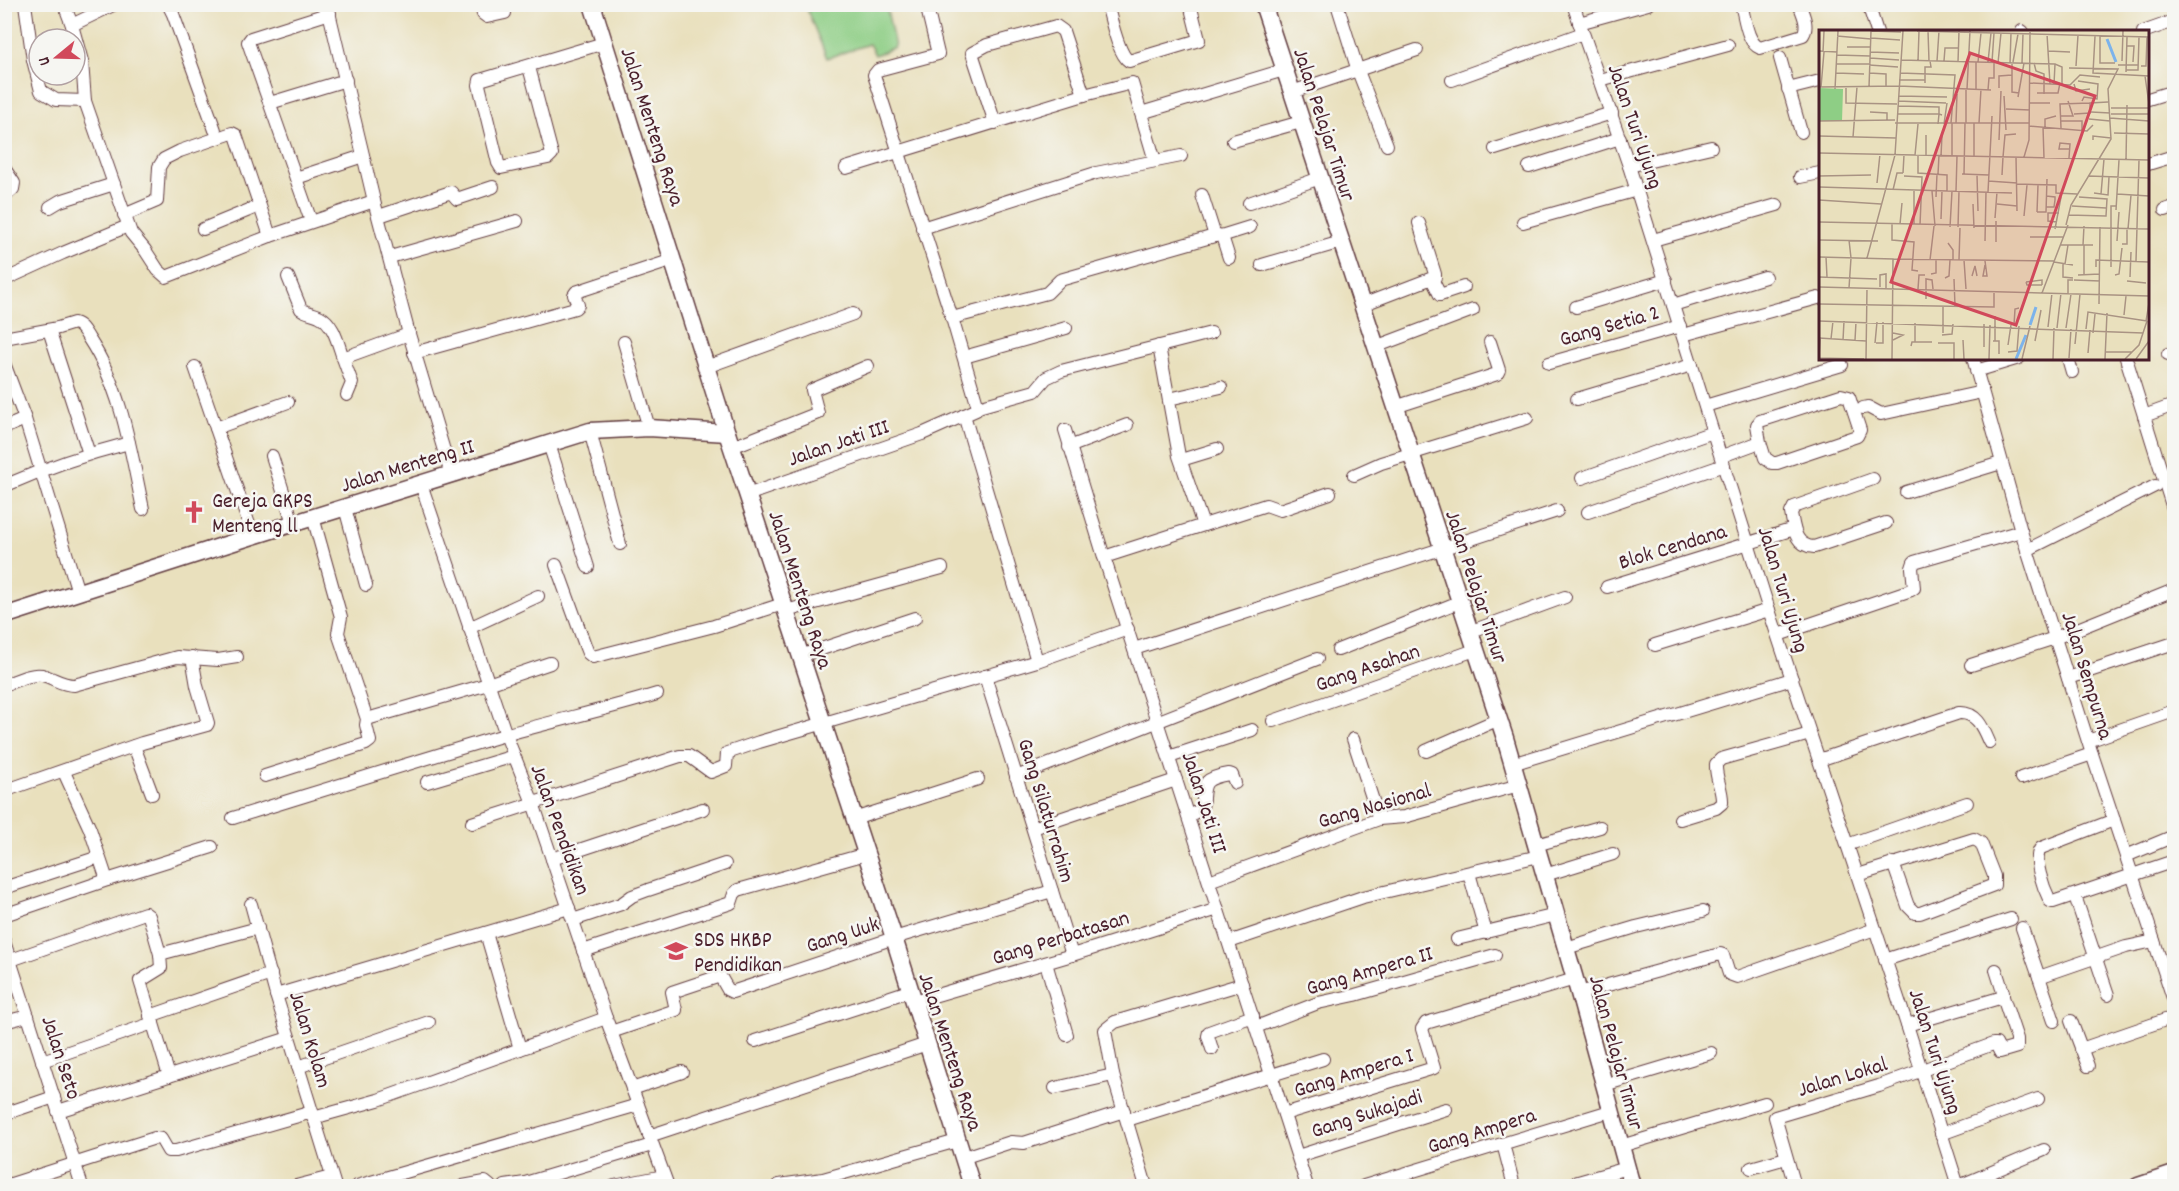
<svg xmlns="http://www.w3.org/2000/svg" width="2179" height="1191" viewBox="0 0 2179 1191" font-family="Dekko,sans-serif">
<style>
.built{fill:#f5d3c2}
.green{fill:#8ece85;stroke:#6c7658;stroke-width:1.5}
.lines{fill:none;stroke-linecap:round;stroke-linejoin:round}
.street-casing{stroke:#623c41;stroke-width:14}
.secondary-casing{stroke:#623c41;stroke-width:19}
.street{stroke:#fff;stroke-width:12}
.secondary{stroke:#fff;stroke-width:16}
.labels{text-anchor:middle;stroke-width:5;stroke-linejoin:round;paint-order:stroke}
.street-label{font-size:22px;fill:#4a1f2b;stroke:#f6f6f2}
.poi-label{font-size:22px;fill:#4a1f2b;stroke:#f6f6f2;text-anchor:start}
.inset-river{fill:none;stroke:#7cb3eb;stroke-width:3}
.inset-road{fill:none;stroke:#a99383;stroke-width:1.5}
.view{fill:#d1495b;fill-opacity:0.15;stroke:#d1495b;stroke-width:3}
.inset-edge{fill:none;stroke:#4a1f2b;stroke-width:3}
</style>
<rect width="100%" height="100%" fill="#f6f6f2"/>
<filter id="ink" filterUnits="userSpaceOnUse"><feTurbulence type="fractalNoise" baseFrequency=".0167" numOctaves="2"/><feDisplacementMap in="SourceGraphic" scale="12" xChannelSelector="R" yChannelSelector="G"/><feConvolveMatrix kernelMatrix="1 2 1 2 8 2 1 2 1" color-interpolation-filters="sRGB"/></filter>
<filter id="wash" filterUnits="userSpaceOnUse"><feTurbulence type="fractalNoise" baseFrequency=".008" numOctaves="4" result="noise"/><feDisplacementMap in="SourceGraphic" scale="24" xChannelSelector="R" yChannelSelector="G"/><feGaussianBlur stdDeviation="1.35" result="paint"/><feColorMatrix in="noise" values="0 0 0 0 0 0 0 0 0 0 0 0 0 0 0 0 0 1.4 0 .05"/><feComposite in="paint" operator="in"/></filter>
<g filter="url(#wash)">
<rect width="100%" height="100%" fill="#e9e0bd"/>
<path class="built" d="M1141,1175l3,11h-43z"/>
<path class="green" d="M805,5h81l9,42 -20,8 -6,-11 -42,14z"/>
</g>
<g filter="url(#ink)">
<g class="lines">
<g class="street-casing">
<g id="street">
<path d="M25,4l8,56 8,31 15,9 29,1"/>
<path d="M64,4l8,21 43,-21"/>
<path d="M168,4l5,10 42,116"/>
<path d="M327,4l47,197 35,133 42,140"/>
<path d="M480,4l3,10 4,3 18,-4"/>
<path d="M926,4l12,50 -60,16 -4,5 78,243 26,89"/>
<path d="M1107,4c4,14 11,50 22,57l70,-21 -9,-36"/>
<path d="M1337,4l21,67 29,74"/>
<path d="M1573,4l56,162 140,444 138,415 51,161"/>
<path d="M1741,4c4,14 6,39 19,44l43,-13c6,-9 0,-21 -4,-31"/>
<path d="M1868,4l9,28"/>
<path d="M1579,23l69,-19"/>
<path d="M72,25l10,36 3,40 46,132 14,17 13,20 8,7 104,-41 104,-35"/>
<path d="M2022,31l1,1"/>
<path d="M2143,32l31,-11"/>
<path d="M1780,58l21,74"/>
<path d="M529,67l23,87 -4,4 -47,10 -3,-5 -19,-78 1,-5 124,-37"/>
<path d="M1452,80l131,-47"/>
<path d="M1600,80l128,-35"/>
<path d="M1788,89l32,-8"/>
<path d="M1292,92l125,-42"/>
<path d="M2148,99l26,-8"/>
<path d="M270,103l76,-23"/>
<path d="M1141,113l143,-43"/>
<path d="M995,123l-23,-70 15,-8 69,-19 7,5 21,64"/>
<path d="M1233,141l68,-19"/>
<path d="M1495,149l117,-36"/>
<path d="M2148,164l26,-8"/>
<path d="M1629,166l82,-19"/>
<path d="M1529,167l91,-29"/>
<path d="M4,168l10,15 -1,6 -9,8"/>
<path d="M846,168l238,-73 48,-12 23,78"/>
<path d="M1800,177l20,-4"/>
<path d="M296,178l67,-22"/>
<path d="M1202,195l13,41"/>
<path d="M1249,203l71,-25"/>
<path d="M50,207l10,-6 54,-17"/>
<path d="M2165,210l9,-3"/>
<path d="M124,215l33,-14 2,-34 5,-8 16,-8 52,-18 4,2 34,101"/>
<path d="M379,216l72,-24 6,7 36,-12"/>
<path d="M311,221l-63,-179 3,-4 79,-25"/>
<path d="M1523,222l114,-32"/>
<path d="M922,228l174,-55 85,-17"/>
<path d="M203,229l56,-23"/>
<path d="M1221,236l29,-9"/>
<path d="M1653,240l124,-35"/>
<path d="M390,257l127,-36"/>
<path d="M1262,265l79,-23"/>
<path d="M288,277l13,32c6,4 12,4 18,7 15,7 19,28 24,42l66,-24"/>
<path d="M1432,279l8,16 24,-8"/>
<path d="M4,280l59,-27 65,-27"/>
<path d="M1362,305l73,-28v-3l-16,-51"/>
<path d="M1673,305l92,-28"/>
<path d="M1576,307l90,-27"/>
<path d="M952,318l95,-25 13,-13 158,-45 4,1 7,22"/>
<path d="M49,330l40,124"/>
<path d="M1683,335l135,-37"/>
<path d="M4,338l54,-10 16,-5c8,2 11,10 15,16 33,50 42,113 54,170"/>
<path d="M624,342l25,86"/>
<path d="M1159,346l20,110 24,69"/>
<path d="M1375,347l98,-37"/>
<path d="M414,353l161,-45 3,-3 -4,-10 2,-3 97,-32"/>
<path d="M2168,354l6,-2"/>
<path d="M964,357l102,-29"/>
<path d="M343,358l9,25 -5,12"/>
<path d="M1973,358l48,173 71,223 82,247"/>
<path d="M2068,358l4,14"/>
<path d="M2126,358l48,154"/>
<path d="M4,363l21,56 53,173"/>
<path d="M1549,363l131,-37"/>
<path d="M195,367l58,169"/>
<path d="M706,367l147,-53"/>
<path d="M1976,371l43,-13"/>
<path d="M1169,399l52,-12"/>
<path d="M1577,399l115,-34"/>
<path d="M1705,406l137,-41"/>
<path d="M1395,407l102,-33 2,-4 -9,-28"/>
<path d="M1863,408l5,-1 13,7 101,-22"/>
<path d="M964,415l73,246"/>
<path d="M2144,416l30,-11"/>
<path d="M4,428l21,-9"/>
<path d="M216,428l72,-26"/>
<path d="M1065,430l39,127 203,629"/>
<path d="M590,431l30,113"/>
<path d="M549,444l39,123"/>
<path d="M732,447l86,-34 -6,-23 56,-24"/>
<path d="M1069,447l58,-22"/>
<path d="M272,456l21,67"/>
<path d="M1722,456l38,-14 -3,-17 3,-4 81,-26 8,2 11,33 -3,6 -80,27h-5l-7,-5 -5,-16"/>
<path d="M1181,460l36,-11"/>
<path d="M1354,475l27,-12 146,-45"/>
<path d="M1582,478l131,-46"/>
<path d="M1873,479l-79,28 -3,6c3,16 4,33 23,34l72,-24"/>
<path d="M421,484l85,251 27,68 73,215 62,168"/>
<path d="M4,486c41,-18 82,-32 125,-43"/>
<path d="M1906,492l95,-29"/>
<path d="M747,495l175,-61 54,-24 2,-3 57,-16 11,-13 15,-7 150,-38"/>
<path d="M345,508l21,77"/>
<path d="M1588,512l136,-47"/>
<path d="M2027,550l128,-64"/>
<path d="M1104,557l162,-52 14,5 50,-17"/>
<path d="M556,565l30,83 2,5 5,4 121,-31 69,-22"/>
<path d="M1607,587l187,-58"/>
<path d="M786,611l156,-43"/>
<path d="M469,628l69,-32"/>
<path d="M1469,632l96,-35"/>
<path d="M1778,635l133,-45 3,-2 -2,-20 2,-6 107,-31"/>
<path d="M1655,645l114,-35"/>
<path d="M1134,649l423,-138"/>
<path d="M1338,650l121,-48"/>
<path d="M800,656l115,-38"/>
<path d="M1971,665l84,-27 119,-48"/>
<path d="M985,676l87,279"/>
<path d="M2068,678l106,-35"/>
<path d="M4,685c12,-4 26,-12 38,-10 12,3 19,10 32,10l103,-28 41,3 19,-3"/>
<path d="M367,719l121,-35 62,-21"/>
<path d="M1273,721l202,-71"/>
<path d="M1353,739l26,80"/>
<path d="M2088,741l86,-30"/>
<path d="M134,746l18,48"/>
<path d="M1426,751l73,-32"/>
<path d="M1169,757l83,-27"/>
<path d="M1819,760l140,-47c18,-1 24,15 30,29"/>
<path d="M1512,764l280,-85"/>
<path d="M64,772l26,57 17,51 105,-33"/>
<path d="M265,776l101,-32 4,-3 -4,-16 1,-6 -29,-86 3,-16 -28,-100"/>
<path d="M1016,777l301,-118"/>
<path d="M2021,778l71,-24"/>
<path d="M427,782l87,-26"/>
<path d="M4,791l138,-48 65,-18 1,-2 -11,-37 -5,-29"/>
<path d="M1188,816l14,-7c3,-24 -3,-30 27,-35l3,1 3,8"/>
<path d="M233,818c91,-28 183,-57 275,-84 50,-14 100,-25 149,-40"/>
<path d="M854,819l124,-40"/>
<path d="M1680,819l36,-11 6,-5c1,-13 -7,-25 -6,-39l5,-5 89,-25"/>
<path d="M2114,820l-73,28c-9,10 3,41 9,53l3,1 121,-41"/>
<path d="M472,823l208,-67h9l22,16 15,-6 1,-13 32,-11 278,-81 91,-32"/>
<path d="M1033,828l143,-48"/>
<path d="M1536,845l64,-18"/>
<path d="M1847,845l120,-42"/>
<path d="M2126,856l48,-20"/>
<path d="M552,859l151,-50"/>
<path d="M1469,873l17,60"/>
<path d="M1545,875l68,-21"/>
<path d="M1858,875l116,-36 7,4 13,33v9l-74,28h-5l-7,-7 -15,-43"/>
<path d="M1209,881l170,-62 25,-2 115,-32"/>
<path d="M4,888l95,-31"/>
<path d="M2077,902l31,93"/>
<path d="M251,904l25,91 59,191"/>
<path d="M4,915l103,-35"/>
<path d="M573,920l48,-16 11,-8 16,-6 77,-26"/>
<path d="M2022,928l17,49 87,-30 28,-6"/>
<path d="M486,933l34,116"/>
<path d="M1457,939l99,-24"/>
<path d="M4,941l78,245"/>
<path d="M1229,942l134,-45 176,-41"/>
<path d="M1566,948l70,-21 67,-16"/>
<path d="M583,951l148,-48 3,-9 4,-4 128,-36"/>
<path d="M160,954l1,14 -21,13 29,95"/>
<path d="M11,960l134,-47 4,3 11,38 98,-26"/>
<path d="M1885,960l126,-41"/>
<path d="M1046,963l21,72"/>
<path d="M2039,977l15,44"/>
<path d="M1579,993l141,-39 3,1 6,19 8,3 138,-48"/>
<path d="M276,995l293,-87"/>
<path d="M913,1002l159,-47 146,-46"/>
<path d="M150,1016l121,-42"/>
<path d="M2071,1021l17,45"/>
<path d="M4,1022l24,-6"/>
<path d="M1907,1025l96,-28v-5l-7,-22"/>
<path d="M1256,1027l62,-24 37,-8 140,-40"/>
<path d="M611,1032l65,-22 -4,-18 48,-16 8,14 4,2 162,-54 158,-47"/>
<path d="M755,1041l154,-50"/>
<path d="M1212,1049l-4,-13 1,-4 44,-16"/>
<path d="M2081,1049l93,-32"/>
<path d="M42,1061l111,-38"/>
<path d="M298,1067l131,-45"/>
<path d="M1604,1085l107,-32"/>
<path d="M1055,1088l58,-13"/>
<path d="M632,1089l50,-17"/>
<path d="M58,1111l231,-73"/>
<path d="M4,1114l50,-17"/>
<path d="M1284,1114l150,-46 -12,-39 4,-6 149,-44"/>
<path d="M313,1118l65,-18 228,-82"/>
<path d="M1127,1120l196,-61"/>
<path d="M1941,1134l97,-35"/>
<path d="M649,1136l278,-92"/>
<path d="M1503,1144l11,42"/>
<path d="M1621,1146l144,-43"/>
<path d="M1298,1156l148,-47"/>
<path d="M962,1158l49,-16 13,1 100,-32"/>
<path d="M1751,1168l35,-10"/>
<path d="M779,1185l44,-6 134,-38"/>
<path d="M5,1186l150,-48 6,1 7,12h8l136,-39"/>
<path d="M296,1186l35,-9"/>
<path d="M357,1186l281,-81"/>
<path d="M463,1186l22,-4 5,4"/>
<path d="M505,1186l20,-3 127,-38"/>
<path d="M614,1186l50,-10"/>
<path d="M1146,1186l-33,-111 -8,-45 10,-8 127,-38"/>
<path d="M1364,1186l246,-75"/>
<path d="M1564,1186l63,-18"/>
<path d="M1795,1186l-20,-69 104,-31 114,-42h3l4,8 17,-5v-8l-14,-42"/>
<path d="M1959,1186l85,-36"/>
</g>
</g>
<g class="secondary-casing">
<g id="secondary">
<path d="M592,4l135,429 167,505 78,248"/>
<path d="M1263,4l242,734 74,255 53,193"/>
<path d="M4,616l249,-80 337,-105 59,-3 78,5"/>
<path d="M2138,1186l36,-12"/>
</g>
</g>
<use href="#street" class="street"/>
<use href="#secondary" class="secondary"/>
</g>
</g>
<defs>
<g id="church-bare" transform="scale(1.8)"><path d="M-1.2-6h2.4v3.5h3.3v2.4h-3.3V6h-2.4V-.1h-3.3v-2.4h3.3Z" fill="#d1495b" stroke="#f6f6f2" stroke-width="2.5" paint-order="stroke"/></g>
<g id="school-bare" transform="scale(1.8)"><path d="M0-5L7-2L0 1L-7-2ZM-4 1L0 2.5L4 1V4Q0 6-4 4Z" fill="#d1495b" stroke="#f6f6f2" stroke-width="2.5" paint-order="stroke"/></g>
</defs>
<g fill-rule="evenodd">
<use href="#church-bare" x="194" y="512"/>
<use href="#school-bare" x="676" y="951"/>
</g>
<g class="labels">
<g class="street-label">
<text transform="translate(1326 124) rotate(72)" y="8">Jalan Pelajar Timur</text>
<text transform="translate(654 126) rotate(72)" y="8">Jalan Menteng Raya</text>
<text transform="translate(1637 126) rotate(71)" y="8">Jalan Turi Ujung</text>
<text transform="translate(1609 324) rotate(-16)" y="8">Gang Setia 2</text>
<text transform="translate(838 441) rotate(-19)" y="8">Jalan Jati III</text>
<text transform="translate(407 464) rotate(-17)" y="8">Jalan Menteng II</text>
<text transform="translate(1672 545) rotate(-17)" y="8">Blok Cendana</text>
<text transform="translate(1478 586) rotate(72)" y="8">Jalan Pelajar Timur</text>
<text transform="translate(802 589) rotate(72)" y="8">Jalan Menteng Raya</text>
<text transform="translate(1785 589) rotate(73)" y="8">Jalan Turi Ujung</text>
<text transform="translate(1367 666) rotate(-19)" y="8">Gang Asahan</text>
<text transform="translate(2089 675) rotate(73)" y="8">Jalan Sempurna</text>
<text transform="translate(1206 802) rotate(72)" y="8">Jalan Jati III</text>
<text transform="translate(1374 804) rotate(-16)" y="8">Gang Nasional</text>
<text transform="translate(1048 810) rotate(73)" y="8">Gang Silaturrahim</text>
<text transform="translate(562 829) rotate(70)" y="8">Jalan Pendidikan</text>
<text transform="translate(842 933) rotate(-18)" y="8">Gang Uuk</text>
<text transform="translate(1060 936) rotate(-17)" y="8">Gang Perbatasan</text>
<text transform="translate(1369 969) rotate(-16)" y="8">Gang Ampera II</text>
<text transform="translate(312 1039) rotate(73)" y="8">Jalan Kolam</text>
<text transform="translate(952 1051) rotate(72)" y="8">Jalan Menteng Raya</text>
<text transform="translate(1937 1051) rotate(72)" y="8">Jalan Turi Ujung</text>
<text transform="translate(1618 1052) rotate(75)" y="8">Jalan Pelajar Timur</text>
<text transform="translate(63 1057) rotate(72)" y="8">Jalan Seto</text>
<text transform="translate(1353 1071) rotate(-17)" y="8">Gang Ampera I</text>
<text transform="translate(1842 1075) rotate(-17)" y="8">Jalan Lokal</text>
<text transform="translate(1366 1112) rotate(-18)" y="8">Gang Sukajadi</text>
<text transform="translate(1481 1129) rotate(-17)" y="8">Gang Ampera</text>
</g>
<g class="poi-label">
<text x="212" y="507">Gereja GKPS<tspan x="212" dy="25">Menteng ll</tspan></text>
<text x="694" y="946">SDS HKBP<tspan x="694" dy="25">Pendidikan</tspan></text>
</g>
</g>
<g transform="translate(1819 30)">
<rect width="330" height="330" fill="#e9e0bd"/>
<path d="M0,58l24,1 -1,32h-23z" fill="#8ece85"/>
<path class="inset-river" d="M288,9l9,23M211,295l6,-18M197,329l10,-24"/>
<path class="inset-road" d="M52,1l30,1M98,1l232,6M109,1l1,30M228,4l3,50M18,6l34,3M276,6l-2,37 56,3M281,6v27h15M52,8l29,2M307,16h8l-1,16M28,17h23M0,21l18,1M229,21l22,1M4,22l1,-21M51,22l29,1M18,25l33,1M51,28l29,2M82,30l154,4 7,3v17M99,31l1,-30M118,31l2,-30M125,31l1,-13h14M303,31l1,-30M139,32l1,-31M159,32l3,-29M169,32l3,-29M173,32l2,-29M194,32l5,-28M179,33l3,-30M191,33l1,-30M193,33v29l7,1M203,33l1,-29M215,33l2,8 8,3v20M17,34h33M50,35l29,2M299,35h20M257,36l2,-31M322,36h5l1,-29M307,40h12l1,-33M307,42l1,-35M17,43l28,1M50,43l17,1v12M81,43l55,2 -4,48M326,46l4,28M80,50h26M259,51l20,3 -1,15 -13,-2 -2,4M106,53v-16h6l-1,-6M211,53l40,2 10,-10 20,2M235,54l1,-20M255,54l2,7 14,-2M80,56l92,4M0,57l80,-1M2,57l3,-35M50,57l2,-56M27,58v15l51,1M180,58v-12l13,-1M16,59l3,-58M148,59l3,-58M157,59v-27M169,60l1,-12h5v-15M218,63h21l2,-10M80,66l48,1M185,66l2,34M199,67l6,-34M79,71l48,2M211,73h20M79,76l41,1v7l3,1M292,78h38M187,79l24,1M51,82l17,1v7M272,82l19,1M78,84h42l-1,10M255,84l16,-1v-10l18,-1M292,84h38M242,86h12l-5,-15M291,88l39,3M270,89l21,2M0,91l76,-1M242,91h21v9M76,93h134M137,93l1,-29M147,93v-34M160,93l2,-34M125,94l3,-21M210,96l58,5 6,-6M224,97l1,31M226,97v-8l11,-3M242,98l-1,-24 30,-1M295,103l35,1M0,106l77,2M34,107l4,-50M180,110l2,-49M274,110v-4l18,2M0,123l330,7M96,125l3,-31M99,125v18l29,2v16M107,125v-20M122,126l1,-21M133,126v-33M155,126v-33M184,127l2,-22 11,-1M197,127l1,54M205,127l5,-17 1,-108M250,128l1,-14 -10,-1 -1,6h10M307,130l1,-55M84,143l1,-18M119,144l1,-19M143,144l27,1M145,144l1,-51M158,145l1,36M183,145l1,-18M0,146l52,-1M85,146l18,1 -2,48M269,146l61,2M169,151l29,2M58,153l3,-29M198,154l39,1v8l21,1M0,157l193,6M74,160l4,-17h6M113,161l3,35M137,161l1,-35M169,162l4,-76M275,163l14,2 1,-18M282,164l3,-35M298,164l32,2M117,167l1,-23M0,170l62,4M154,174l1,24M178,174l20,2M253,176l34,2M227,177h8l1,-7v-3l-9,-1M297,180l3,-50M218,182h9l1,-33M218,182l1,-27M249,185l38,1 1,-17 -28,-2M205,186l3,-31M176,188l2,-26M122,189l1,-28M0,192l330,7M238,192l-9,-1v-8h11M73,194v16l22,2 -2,28 6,1M81,194l2,-21M95,195v-34M247,195l5,-20 40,-66 -3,-50 10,-20 -49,-1M131,197l2,-36M139,197l1,-36M236,199l6,-32M309,199l3,-34M211,207h34M0,210l59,1M30,210l2,18M166,211l1,-49M298,211l2,-29M177,212v-21M129,213l5,7v10M303,214h5v-16M242,215h32M264,215l1,-19M0,227l74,2 -1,100M7,227l1,20M48,228l28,-103 8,-124M74,229l161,2M111,230l4,-34M140,230l1,-32M145,230l2,29M166,231l2,15h-4l2,-11M317,231l3,-101M235,232l19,3M244,234v13l10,1M246,234l3,-19M277,237v-7l53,2M292,237v-61h5M112,244l5,-1v-13M265,244v-29M259,245l22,-1M296,245l4,-1 3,-26M153,246l3,-10 2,10M0,247l58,2M311,247l1,-25M126,248l4,-2 1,-16M135,249l1,27M255,250l26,1M308,251l19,2M207,252l16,-2v5M207,252l1,3h15M0,257l330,9M61,257v-12l6,-1v14M30,258l2,-30M99,259l1,-14h6M223,263l26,-68M249,264v-14h5M107,269v-20l6,1 1,9M0,274l175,3v-16M280,274l1,-77M305,285l2,-19M0,291l324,12M327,291l3,-18M96,293v19M195,295l1,-16 4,-1M229,297l4,-34M238,298l4,-35M247,298l5,-34M267,299l2,-17 59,9M124,303v-27M274,303l2,-19M123,305l10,-1 1,-10M0,308l47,3M12,309l2,-18M24,310l1,-19M36,310l1,-18M74,310l10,-5 -10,-2M144,310l1,19M174,311h6v13M176,311v-25M216,311l6,-31M56,313l2,-21M57,313h7v-21M119,313h16v16M256,314l5,-50M189,315l3,-20M92,316l1,-4h20M165,317v-23M189,322l9,-1 2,-25M287,322h26M269,323l2,-23M0,328l45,1M0,328l1,-20M250,328l2,-29M47,329l1,-71M170,329l1,-34M203,329l8,-33M234,329l1,-31M286,329l2,-46M306,329l14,-14 8,-24M317,329l13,-18"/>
<path class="view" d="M151,23l125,43 -79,229 -125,-43z"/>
<rect width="330" height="330" class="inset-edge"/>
</g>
<rect width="2179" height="1191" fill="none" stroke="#f6f6f2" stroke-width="24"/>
<g transform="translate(57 57) rotate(251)"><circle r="28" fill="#f6f6f2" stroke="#b1a0a2" stroke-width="1.5"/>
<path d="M0-4.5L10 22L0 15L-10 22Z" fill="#d1495b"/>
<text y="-9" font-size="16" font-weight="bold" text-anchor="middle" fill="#4a1f2b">U</text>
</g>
</svg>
